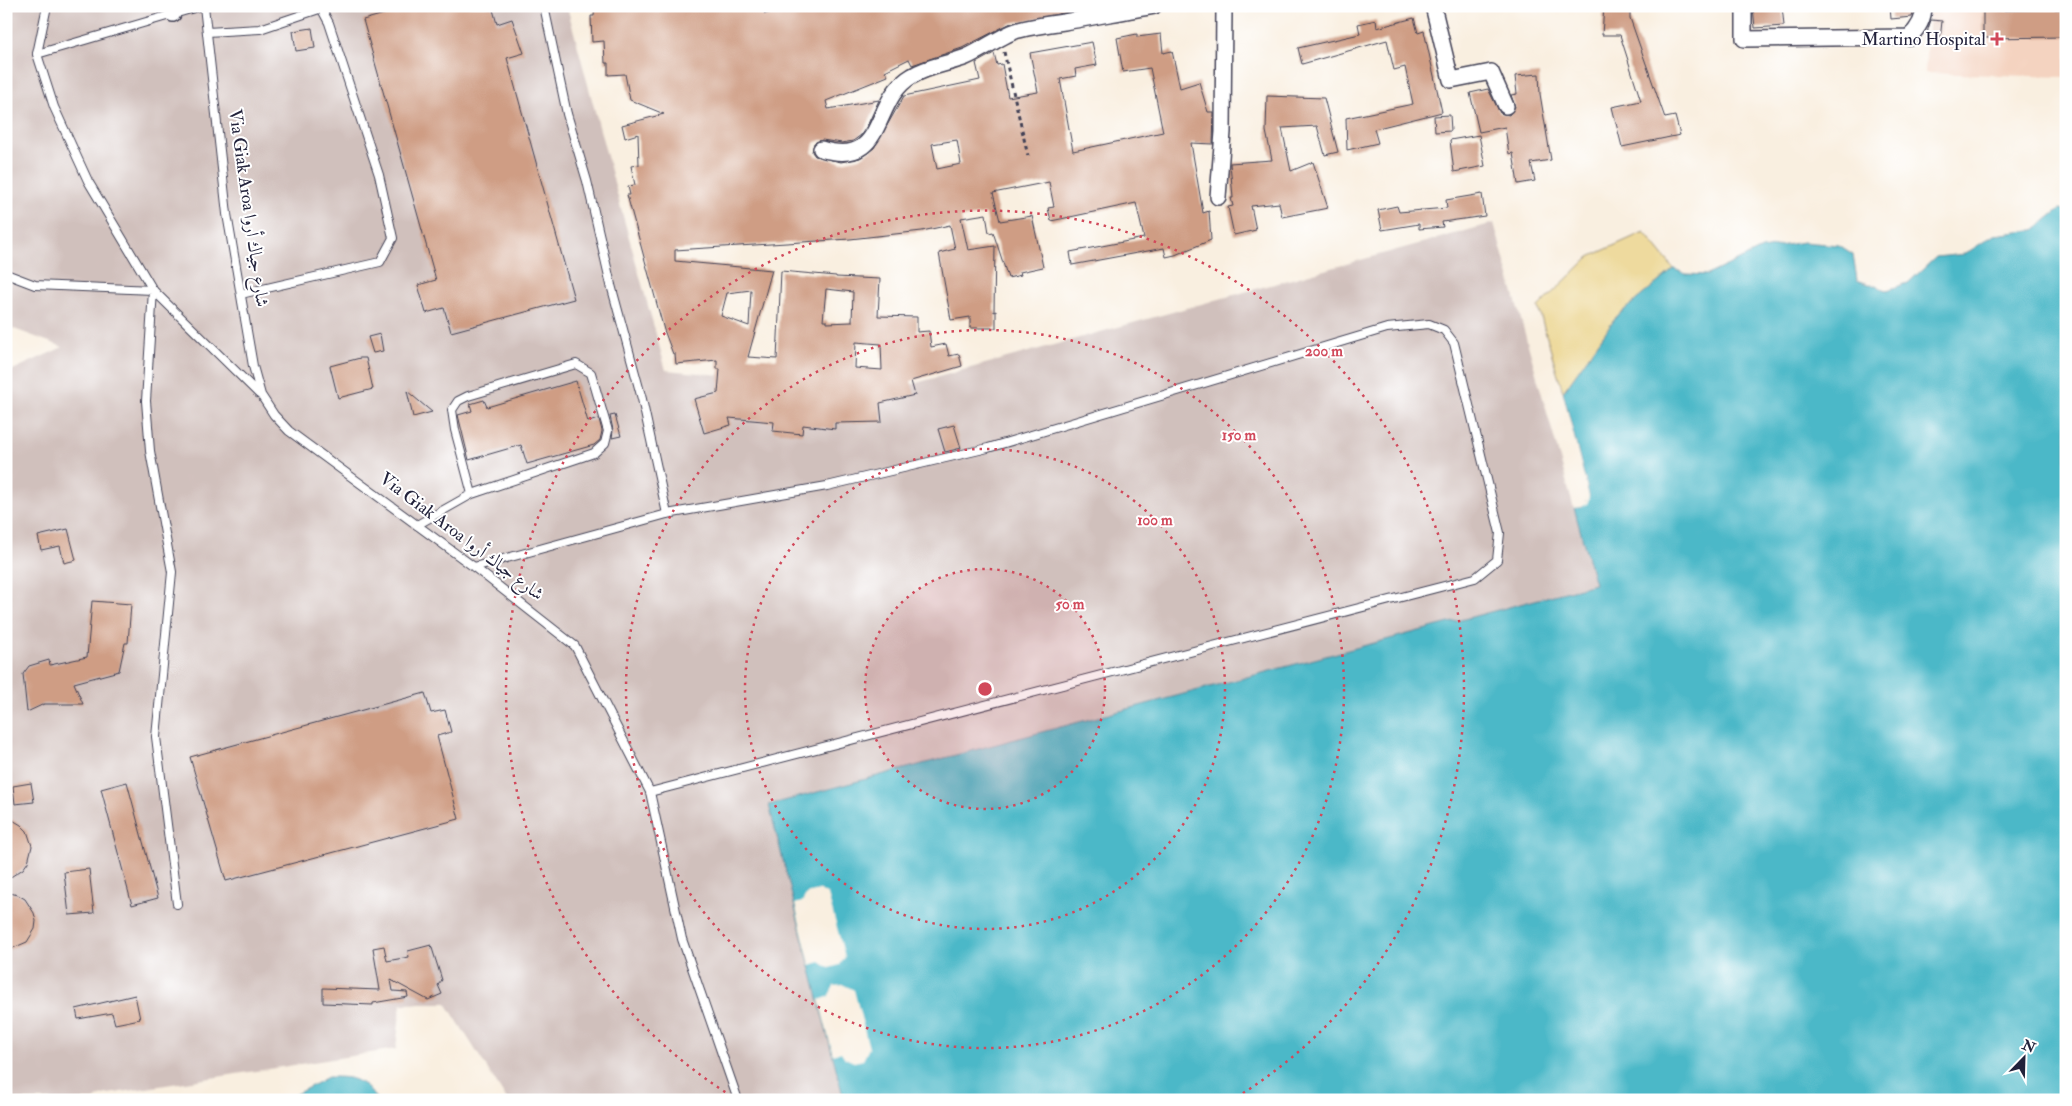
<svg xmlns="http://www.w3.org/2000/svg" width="2072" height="1106" viewBox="0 0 2072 1106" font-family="'IM FELL Double Pica',Amiri,serif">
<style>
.built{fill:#f4d3c0}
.industrial{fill:#d0c0bc}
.sand{fill:#eeda9e;stroke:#887e6c}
.water{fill:#4cb8c8;stroke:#376d82}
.pier{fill:#f9efe0}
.building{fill:#cf9d84;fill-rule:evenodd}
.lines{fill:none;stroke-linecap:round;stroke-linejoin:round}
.lane-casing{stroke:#424154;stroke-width:10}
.street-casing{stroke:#424154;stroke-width:18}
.path{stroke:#424154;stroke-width:3;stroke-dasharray:4 4;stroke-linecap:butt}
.lane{stroke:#fff;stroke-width:8}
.street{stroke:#fff;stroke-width:15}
.ring{fill:none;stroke:#d1495b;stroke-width:2.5;stroke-dasharray:2.5 5}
.poi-dot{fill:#d1495b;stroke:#fff;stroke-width:2}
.labels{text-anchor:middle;stroke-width:4;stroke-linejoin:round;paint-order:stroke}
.poi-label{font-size:18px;fill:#22223b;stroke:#fff;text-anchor:end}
.street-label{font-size:18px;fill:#22223b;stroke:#fff}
.centre{fill:#d1495b;stroke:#fff;stroke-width:2.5}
.ring-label{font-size:15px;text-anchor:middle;font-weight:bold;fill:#d1495b;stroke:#fff;stroke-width:4;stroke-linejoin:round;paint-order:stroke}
</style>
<rect width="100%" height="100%" fill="#fff"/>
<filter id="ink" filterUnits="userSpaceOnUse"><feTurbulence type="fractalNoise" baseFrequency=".02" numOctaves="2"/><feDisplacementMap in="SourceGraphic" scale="10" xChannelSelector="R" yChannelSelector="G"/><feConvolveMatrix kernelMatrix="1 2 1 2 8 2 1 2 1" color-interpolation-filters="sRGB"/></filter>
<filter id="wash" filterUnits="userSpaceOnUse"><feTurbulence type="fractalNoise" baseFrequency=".0096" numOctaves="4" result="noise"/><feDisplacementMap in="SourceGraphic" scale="20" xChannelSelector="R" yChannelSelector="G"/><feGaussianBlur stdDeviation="1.12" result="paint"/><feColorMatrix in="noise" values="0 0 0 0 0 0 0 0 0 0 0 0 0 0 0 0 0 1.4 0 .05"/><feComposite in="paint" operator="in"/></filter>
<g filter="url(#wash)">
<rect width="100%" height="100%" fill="#f9efe0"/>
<path class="built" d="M1929,6h137v71l-141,-4z"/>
<path class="industrial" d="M6,6h561l56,210 43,154 152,14 62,9 614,-170 101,361 -826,221 75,295h-337l-61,-97 -45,1 -5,45 -294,46 -8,5h-88v-727l57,-26 -57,-21z"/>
<path class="sand" d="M1644,232l30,37 -57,47 -54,76 -25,-85 51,-50z"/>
<g class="water">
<path d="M2060,209l6,1v890h-1222l-75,-295 826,-221 -21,-76 8,-1 7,-11 -26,-104 54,-76 57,-47 12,5 21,1 55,-26 41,-7 36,3 14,9 4,26 30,10 21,-7 28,-26 29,-3 29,-19 40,-5z"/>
<path d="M328,1077c27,0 33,1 49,23h-92z"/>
</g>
<g class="pier">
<path d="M1562,389l27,107 -1,7 -6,4 -8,1v-2l12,-5 1,-5 -26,-103z"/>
<path d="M819,890l9,5 17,62 -5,8 -11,3 -9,-6 -10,3 -15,-61 7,-2 5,-9z"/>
<path d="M844,985l10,5 15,58 -6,12 -9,2 -9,-4 -4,-6 -8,3 -14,-55 9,-3 6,-11z"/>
</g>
<g id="blocks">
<g class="building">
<path d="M412,6h80l5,18 15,-5 12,34 -17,5 67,241 -123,33 -7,-24 -18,5 -8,-28 18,-5 -73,-260z"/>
<path d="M595,6h168l2,8 27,-8h276l1,6 -58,11 -49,25 -50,17 -3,-6 -24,12 3,5 -62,25 2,8 51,-9 -11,24 -7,11 -8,6 -11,2 -20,-3 -8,3 -2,9 3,4 26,6 19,-4 14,-10 30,-52 76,-16 -4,-17 18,-10 3,12 5,-1 6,33 30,-5 -8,-39 62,-11 5,23 -22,4 1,7 -16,3 13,72 90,-19 -13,-64 -27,4 -6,-34 20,-4v3l24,-3 2,19 9,-2 8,37 19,-6 9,30h6l-1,32 -22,-1 12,70 6,-2 2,29 -36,15 -9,2 -2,-9 -92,17 -2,-13 74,-14 -8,-35 -85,18 -3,-13 6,-1 -5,-25 -56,11 7,28 32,-5 11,51 -23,5 1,3 -13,3 -15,-46 -4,1 -3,-19 -25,4 7,32 27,-4 -1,66 2,-1v17h-26v-11l-19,3 -12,-67 16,-4 -5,-24 -28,6 -72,8 -175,11v11l97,9 -24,87 29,2 4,-88 55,5v1l44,2 -2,37 39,1v15l12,-1 2,16 15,-3 3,12 10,-2 3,12 -51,15 4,14 -35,8 2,19 -47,1v6l-32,-4 -1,9 -29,-3 1,-9 -45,-4 2,7 -27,8 -10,-34 24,-6 2,-24h-3v-9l-41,4 -1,-10h-2l-9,-24 -37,-135h3l-2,-9 7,-1 -4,-19 8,-1 -1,-31 -13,4 -3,-13 42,-11 -34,-14 -5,-26 -17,1v-12h-3l-1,-22 -12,1 -1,-26h3zM957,140l4,24 -24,5 -5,-25zM826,289l27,3 -1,30 -25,1v-2h-4zM751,290l-2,36 -28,-10 6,-23zM856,342l25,2 1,26 -27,-2z"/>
<path d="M1604,6h26v12l35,100 10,-2 5,19 -58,12 -10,-40 29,-6 -21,-66h-18z"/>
<path d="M1753,6h29l2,20 -29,2z"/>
<path d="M1890,6h25l-3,11 -21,2z"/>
<path d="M2066,9v28l-83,1v-27z"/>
<path d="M1414,18l4,15 6,-2 18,81 -68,17 4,14 -31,7 -1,-32 67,-14 -8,-37 -11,3 -7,-30 -85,24 -4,-16 62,-14 -2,-10 18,-4 1,8z"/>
<path d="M1931,20l11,1 -2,19 -13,-1 1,-10z"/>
<path d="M312,28l3,20 -19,3 -3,-20z"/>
<path d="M1539,74l1,20 11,66 -20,3 4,18 -17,3 -5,-31 -4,1 -4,-27 -26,5 -9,-39 18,-4 12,24 9,2 6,-8 -4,-12 6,-1 -2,-18z"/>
<path d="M1267,96l57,2 14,54 -13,3 -8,-29 -35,2 9,43 22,-9 15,46 -46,9 -3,-14 -28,3 5,24 -22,5 -6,-28 5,-1 -2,-8h2l-3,-35 42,-3 -6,-29z"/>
<path d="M1450,115l1,16 -16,1 -1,-16z"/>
<path d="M1479,135l6,31 -31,6 -4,-32z"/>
<path d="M1482,194l3,22 -43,6 1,5 -24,2v-5l-37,6 -4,-20 19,-4 2,6 48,-4 -1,-8z"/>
<path d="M380,334l3,17 -10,2 -5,-16z"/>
<path d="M360,358h6l7,31 -35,9 -8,-32z"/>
<path d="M576,381l12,41 11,-3 3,12 -2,9 -6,5 -67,19 -6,-19 -52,15 -11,-45 14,-4 -2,-7 14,-4 3,7z"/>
<path d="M407,391l25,21 -19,5z"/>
<path d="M615,415l6,21 -9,2 1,-8 -3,-14z"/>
<path d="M954,425l7,23 -16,4 -7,-23z"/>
<path d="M68,529l8,31 -12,3 -4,-17 -19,4 -3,-14z"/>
<path d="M92,601l39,3 -3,39h-3l-6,28 -45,12 9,21h-39l-17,8 -4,-38 6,-8 20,-6 1,5 37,-8z"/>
<path d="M425,693l6,20 14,-3 6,22 -14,4 22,83 -233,62 -36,-124z"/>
<path d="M127,782l31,116 -26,7 -31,-116z"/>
<path d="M31,783l3,19 -19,2 -2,-18z"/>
<path d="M6,816l15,9 6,6 5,15 -4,16 -5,7 -17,11z"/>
<path d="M89,869l5,44 -25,2 -5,-43z"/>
<path d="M6,892l12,3 7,4 9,14 2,8 -1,8 -8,13 -21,9z"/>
<path d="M431,945l11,35 -4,5 4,9 -14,6 -37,-20 2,11 14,1 1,5 -35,6v2l-50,-2v-15l57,2 -7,-42 11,-2 3,15 22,-4 -1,-6z"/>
<path d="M135,995l5,24 -25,5 -3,-11 -34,6 -2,-10z"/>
</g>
</g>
</g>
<g filter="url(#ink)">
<use href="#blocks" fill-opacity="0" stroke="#424154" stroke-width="1"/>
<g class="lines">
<g class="lane-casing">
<g id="lane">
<path d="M47,6l-10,48 17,53 34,74 65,109 106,104"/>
<path d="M204,6l23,208 26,152 8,29 13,20 15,16 185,136 101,79 75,146 32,147 56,161"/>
<path d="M207,32l53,-3 68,-23"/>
<path d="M37,54l164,-48"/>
<path d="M6,274l29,11 118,5 -7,111 4,50 22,121 -16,165 21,167"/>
<path d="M241,294l139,-32 13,-24 -14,-63 -50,-152 -9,-17"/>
<path d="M417,525l55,-31 122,-41 11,-10 3,-12 -17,-58 -15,-9 -108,32 -10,5 -6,9 3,20 17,64"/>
<path d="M474,567l193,-53 -25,-115 -31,-114 -24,-104 -20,-67 -23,-108"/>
<path d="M650,792l825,-214 22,-18 3,-27 -46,-190 -10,-13 -15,-6 -42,4 -399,120 -161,38 -160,28"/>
</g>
</g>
<g class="street-casing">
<g id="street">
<path d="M171,6l2,8"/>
<path d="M1433,6l18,74 40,-8 15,34"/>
<path d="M1744,6v33l165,-2c9,-8 15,-18 15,-31"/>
<path d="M821,149c67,20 49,-49 91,-73 16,-10 36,-12 54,-19 17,-7 39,-24 53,-27 15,-4 30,-6 45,-8 30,-5 60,-11 90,-16"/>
<path d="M1218,197l5,-65 1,-126"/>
</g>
</g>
<path class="path" d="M1004,52l24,104"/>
<use href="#lane" class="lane"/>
<use href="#street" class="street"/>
</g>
</g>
<circle cx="985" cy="689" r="120" fill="#d1495b" fill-opacity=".12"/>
<g class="ring">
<circle cx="985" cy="689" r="120"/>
<circle cx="985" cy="689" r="240"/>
<circle cx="985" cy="689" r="359"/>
<path d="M738 1100A479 479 0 1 1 1232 1100"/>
</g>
<path class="poi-dot" d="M1994.5 31.5h5v5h5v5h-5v5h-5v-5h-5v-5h5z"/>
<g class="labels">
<g class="poi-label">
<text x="1986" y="45">Martino Hospital</text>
</g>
<g class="street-label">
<text transform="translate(249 208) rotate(82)" y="6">Via Giak Aroa شارع جياك أروا</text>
<text transform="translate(462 536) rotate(37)" y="6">Via Giak Aroa شارع جياك أروا</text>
</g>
</g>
<circle cx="985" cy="689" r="8" class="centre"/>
<g class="ring-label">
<text x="1324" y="356">200 m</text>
<text x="1239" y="440">150 m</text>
<text x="1155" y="525">100 m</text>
<text x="1070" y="609">50 m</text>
</g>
<rect width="2072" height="1106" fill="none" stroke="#fff" stroke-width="25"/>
<g transform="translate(2024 1058) rotate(23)" stroke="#ffffff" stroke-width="4" paint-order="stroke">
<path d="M0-4L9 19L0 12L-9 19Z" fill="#22223b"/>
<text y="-8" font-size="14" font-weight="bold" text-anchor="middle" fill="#22223b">N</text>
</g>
</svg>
